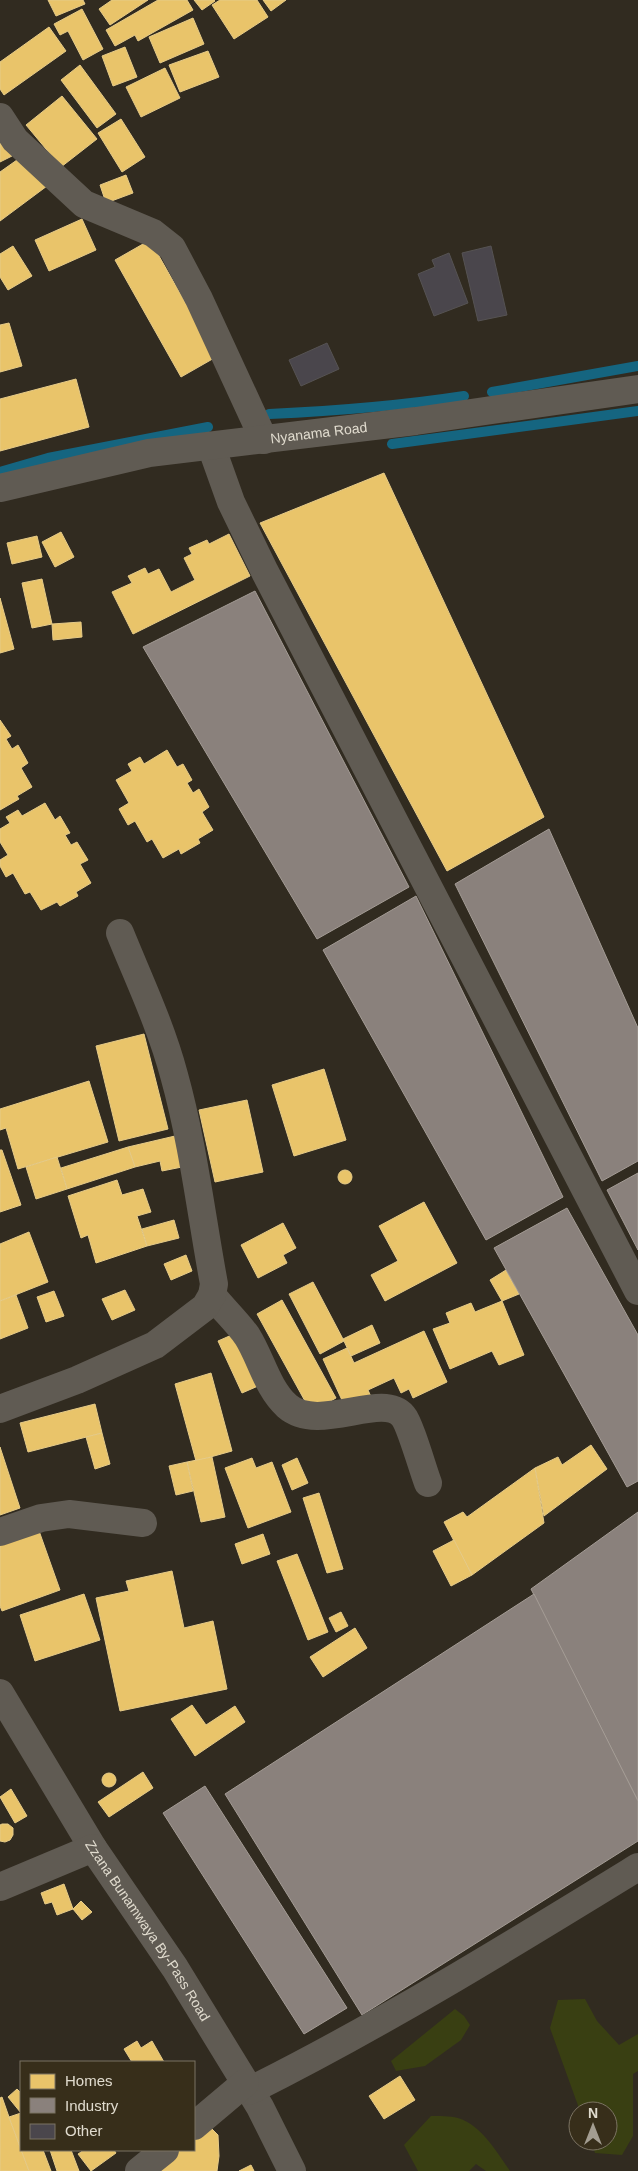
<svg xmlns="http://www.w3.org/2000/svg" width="638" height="2171" viewBox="0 0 638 2171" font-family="Arial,sans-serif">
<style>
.green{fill:#393f12}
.homes{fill:#e9c46a;stroke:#e6cb88}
.industry{fill:#8a817c;stroke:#a49c95}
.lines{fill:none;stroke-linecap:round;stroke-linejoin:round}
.stream{stroke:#156580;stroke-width:10}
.building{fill:#4a464c;stroke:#565353}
.minor{stroke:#605b53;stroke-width:28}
.labels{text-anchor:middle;stroke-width:5;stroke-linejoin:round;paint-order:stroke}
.street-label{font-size:14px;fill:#e0dbce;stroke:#372e1a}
</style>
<rect width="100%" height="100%" fill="#312b20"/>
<g class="green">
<path d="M585,1999l12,22 22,24 19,-11v37l-5,3v62l-11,19 -27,-2 -4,-12h17v-30h-28l-30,-83 8,-28z"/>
<path d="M455,2009l9,7 6,9 -9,15 -36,26 -29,5 -5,-10z"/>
<path d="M431,2116c8,0 19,0 27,2 23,7 39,34 52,53h-24l-10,-7 -7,7h-51l-14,-26z"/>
</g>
<g class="homes">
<path d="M48,0h35l2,4 -29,12z"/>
<path d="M112,0h36l-38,25 -11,-16z"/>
<path d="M158,0h29l6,10 -55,31 -3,-6 -20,11 -9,-16z"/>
<path d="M194,0h20l1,1 -13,9z"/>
<path d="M220,0h37l11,17 -34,22 -22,-34z"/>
<path d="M263,0h23l-15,11z"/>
<path d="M82,9l21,40 -20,11 -15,-29 -8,4 -6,-11z"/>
<path d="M193,18l11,26 -44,19 -11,-26z"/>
<path d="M49,27l17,24 -62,44 -4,-6v-27z"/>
<path d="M125,47l12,30 -24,9 -11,-30z"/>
<path d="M208,51l11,26 -39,15 -11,-27z"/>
<path d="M80,65l36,49 -19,14 -36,-48z"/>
<path d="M165,68l15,30 -39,19 -15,-30z"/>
<path d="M62,96l35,43 -36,28 -35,-42z"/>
<path d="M121,119l24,38 -23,15 -24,-39z"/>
<path d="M0,134l12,22 -12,6z"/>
<path d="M24,155l23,31 -47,35v-49z"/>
<path d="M126,175l7,18 -27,10 -6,-18z"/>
<path d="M82,219l14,31 -47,21 -14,-31z"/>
<path d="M150,240l66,117 -35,20 -66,-117z"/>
<path d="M13,246l19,30 -24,14 -8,-13v-23z"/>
<path d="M9,323l13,43 -22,6v-47z"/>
<path d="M76,379l13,48 -89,24v-52z"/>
<path d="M384,473l160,344 -97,54 -187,-348z"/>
<path d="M61,532l13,25 -19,10 -13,-25z"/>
<path d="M229,534l21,42 -117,58 -21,-42 20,-9 -4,-7 17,-8 3,6 11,-5 12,23 24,-12 -11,-22 8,-4 -3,-6 18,-8 2,4z"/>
<path d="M37,536l5,21 -30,7 -5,-21z"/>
<path d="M42,579l10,45 -20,4 -10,-45z"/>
<path d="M0,598l14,51 -14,4z"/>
<path d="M81,622l1,15 -29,3 -1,-16z"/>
<path d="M0,720l11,16 -5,3 6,10 6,-4 10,18 -7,5 11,19 -15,9 2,3 -19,11z"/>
<path d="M167,750l10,17 6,-3 9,16 -5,3 6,10 6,-4 10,18 -7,5 11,18 -15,9 2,4 -19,11 -2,-5 -16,9 -11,-19 -5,3 -12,-21 -7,4 -9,-16 10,-6 -13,-23 16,-9 -4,-7 12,-7 4,7z"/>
<path d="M45,803l10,17 5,-4 10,17 -5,2 6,10 6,-3 11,18 -8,4 11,19 -15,9 2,4 -18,10 -3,-4 -16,8 -11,-18 -5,2 -12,-21 -7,4 -6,-11v-6l8,-5 -8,-13v-13l10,-6 -4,-6 12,-7 4,6z"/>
<path d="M144,1034l24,95 -49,12 -23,-95z"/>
<path d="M324,1069l22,71 -52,16 -22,-71z"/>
<path d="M89,1081l19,61 -90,27 -12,-41 -6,2v-21z"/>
<path d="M247,1100l16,72 -48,10 -16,-72z"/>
<path d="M175,1136l7,31 -20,4 -2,-10 -25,6 -7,-20z"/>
<path d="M128,1147l7,20 -68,22 -6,-21z"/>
<path d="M0,1150h2l19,55 -21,7z"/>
<path d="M57,1157l10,32 -31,10 -10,-32z"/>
<circle cx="345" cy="1177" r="7"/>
<path d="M117,1180l5,15 21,-6 8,23 -14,4 10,30 -51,17 -8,-28 -7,3 -13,-42z"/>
<path d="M424,1202l33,61 -72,38 -14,-26 27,-14 -19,-35z"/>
<path d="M174,1220l5,18 -32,8 -5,-17z"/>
<path d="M283,1223l13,25 -13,7 4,8 -29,15 -17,-33z"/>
<path d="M29,1232l19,50 -48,19v-57z"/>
<path d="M186,1255l6,16 -21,9 -7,-16z"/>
<path d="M506,1270l13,24 -17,7 -12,-21z"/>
<path d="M313,1282l31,59 -24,13 -31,-60z"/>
<path d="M125,1290l10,20 -23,10 -10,-21z"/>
<path d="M54,1291l10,25 -18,6 -9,-25z"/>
<path d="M16,1295l12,33 -28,11v-38z"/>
<path d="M282,1300l54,98 -25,14 -54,-98z"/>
<path d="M502,1301l22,54 -25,10 -7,-14 -42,18 -17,-40 17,-6 -4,-10 25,-10 4,9z"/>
<path d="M372,1325l8,18 -29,13 -8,-17z"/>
<path d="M424,1331l23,51 -34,16 -4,-9 -8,4 -7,-15 -26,12 4,9 -25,12 -24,-52 24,-11 7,15z"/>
<path d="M234,1334l24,52 -16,7 -24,-52z"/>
<path d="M211,1373l21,78 -36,10 -21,-77z"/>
<path d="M95,1404l7,29 -74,19 -8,-29z"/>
<path d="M102,1433l8,31 -15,5 -9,-32z"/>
<path d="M591,1445l16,24 -63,47 -9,-48 23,-11 4,8z"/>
<path d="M0,1447l20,61 -20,7z"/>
<path d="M212,1457l13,60 -24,5 -14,-60z"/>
<path d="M252,1458l4,10 16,-6 19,50 -43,16 -23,-60z"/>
<path d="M297,1458l11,25 -16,7 -10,-25z"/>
<path d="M187,1462l6,29 -17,4 -7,-29z"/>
<path d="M535,1468l9,55 -72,52 -28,-53 19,-10 4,5z"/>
<path d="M319,1493l24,76 -16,4 -24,-75z"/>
<path d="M38,1528l22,62 -58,21 -2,-5v-64z"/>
<path d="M263,1534l7,20 -28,10 -7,-20z"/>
<path d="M454,1540l18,35 -21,11 -18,-35z"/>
<path d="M297,1554l31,78 -20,8 -31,-79z"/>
<path d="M172,1571l12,57 29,-7 14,68 -107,22 -24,-113 33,-7 -3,-10z"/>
<path d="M84,1594l16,46 -65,21 -15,-46z"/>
<path d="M341,1612l7,14 -12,6 -7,-14z"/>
<path d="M355,1628l12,20 -44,29 -13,-20z"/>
<path d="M192,1705l14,20 29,-19 10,16 -50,34 -24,-37z"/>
<path d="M143,1772l10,16 -44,29 -11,-15z"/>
<circle cx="109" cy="1780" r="7"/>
<path d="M11,1789l16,27 -12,7 -15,-26z"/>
<path d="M2,1824h6l5,4v7l-3,5 -5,2 -5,-1v-16z"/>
<path d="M64,1884l9,25 -16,6 -5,-13 -7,2 -4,-11z"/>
<path d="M81,1901l11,11 -10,8 -9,-11z"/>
<path d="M137,2041l4,7 11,-7 12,21h-32l-8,-13z"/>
<path d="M400,2076l15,24 -31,19 -15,-23z"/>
<path d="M17,2089l4,4v20l-13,-16z"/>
<path d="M2,2097l7,20 20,54h-29v-73z"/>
<path d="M21,2113v37h22l8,21h-22l-20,-54z"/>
<path d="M207,2124l11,11 1,21 -2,15h-61l21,-21h17v-15z"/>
<path d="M50,2150h21l8,21h-22z"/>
<path d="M84,2150h30l2,3 -25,18 -13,-17z"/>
<path d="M251,2165l3,6h-15z"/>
</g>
<g class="industry">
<path d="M255,591l154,296 -92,52 -174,-292z"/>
<path d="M549,829l89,199v133l-36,20 -147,-297z"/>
<path d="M416,896l147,301 -77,43 -163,-290z"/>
<path d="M638,1173v77l-31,-60z"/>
<path d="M567,1208l71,127v146l-11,6 -133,-239z"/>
<path d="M638,1512v289l-107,-212z"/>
<path d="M534,1594l104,207v40l-276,174 -137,-221z"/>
<path d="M205,1786l142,222 -43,26 -141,-221z"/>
</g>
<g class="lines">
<g class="stream">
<path d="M492,392l146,-26"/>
<path d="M269,414c66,-3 130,-8 195,-18"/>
<path d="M392,444l246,-33"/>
<path d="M0,472l48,-14 160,-31"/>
</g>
</g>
<g class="building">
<path d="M491,246l16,69 -29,6 -16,-68z"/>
<path d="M449,253l19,50 -34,13 -16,-42 17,-7 -3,-7z"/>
<path d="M327,343l12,26 -38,17 -12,-26z"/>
</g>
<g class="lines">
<g class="minor">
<path d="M0,117l15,23 69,64 69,29 19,15 27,51 65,141"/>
<path d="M211,446l20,56 34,70 373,719"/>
<path id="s1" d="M0,488l149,-35 267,-32 222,-32"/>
<path d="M212,1295c11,14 25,27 35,41 14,22 20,52 40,70 32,28 95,-15 116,10 7,8 20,54 25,67"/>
<path d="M0,1409l77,-29 78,-35 50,-38 7,-12 2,-11c-13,-70 -21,-141 -40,-209 -13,-49 -35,-95 -54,-142"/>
<path d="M0,1532l41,-14 28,-4 74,9"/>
<path id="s2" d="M0,1693l93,155 82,120 85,139 32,64"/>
<path d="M0,1887l93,-39"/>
<path d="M249,2091c134,-67 262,-146 389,-224"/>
<path d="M194,2126l51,-43"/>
<path d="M139,2171l26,-21"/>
</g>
</g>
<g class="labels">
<g class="street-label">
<text dy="5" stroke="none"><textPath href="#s1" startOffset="324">Nyanama Road</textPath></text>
<text dy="5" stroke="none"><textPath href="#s2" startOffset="280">Zzana Bunamwaya By-Pass Road</textPath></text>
</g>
</g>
<rect x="20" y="2061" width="175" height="90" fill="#372e1a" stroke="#7b7362"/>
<rect x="30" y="2074" width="25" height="15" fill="#e9c46a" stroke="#7b7362"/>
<text x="65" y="2086" font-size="15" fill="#e0dbce">Homes</text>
<rect x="30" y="2098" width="25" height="15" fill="#8a817c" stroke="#7b7362"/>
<text x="65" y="2111" font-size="15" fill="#e0dbce">Industry</text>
<rect x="30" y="2124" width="25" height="15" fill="#4a464c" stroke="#7b7362"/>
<text x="65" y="2136" font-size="15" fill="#e0dbce">Other</text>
<g transform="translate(593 2126)"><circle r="24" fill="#372e1a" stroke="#7b7362"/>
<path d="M0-4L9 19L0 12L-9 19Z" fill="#a39d91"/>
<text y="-8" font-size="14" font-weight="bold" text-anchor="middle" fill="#e0dbce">N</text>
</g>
</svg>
